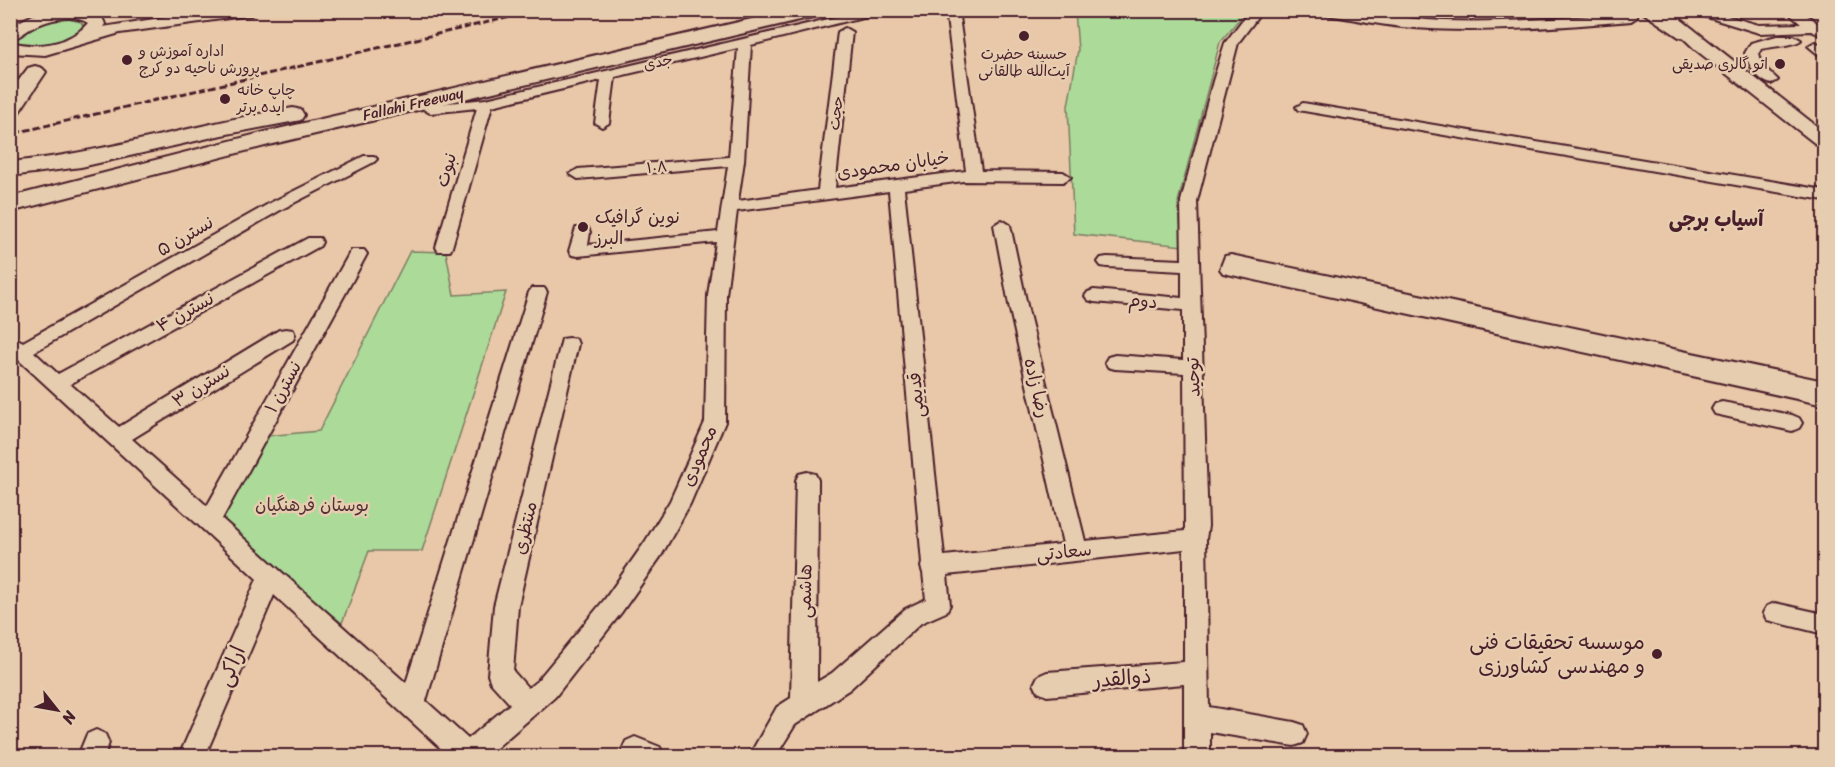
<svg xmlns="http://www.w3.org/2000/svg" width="1835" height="767" viewBox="0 0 1835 767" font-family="Sriracha,'Playpen Sans Arabic',sans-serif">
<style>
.green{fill:#acda99;stroke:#7b7c62;stroke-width:1.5}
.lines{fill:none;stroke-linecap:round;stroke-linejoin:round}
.minor-casing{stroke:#4a1f2b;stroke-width:4}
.major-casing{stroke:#4a1f2b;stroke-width:4}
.highway-casing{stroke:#4a1f2b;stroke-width:4}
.minor{fill:#e7cdaf;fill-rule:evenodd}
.major{fill:#e7cdaf;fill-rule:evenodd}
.highway{fill:#e7cdaf;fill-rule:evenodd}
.tram{stroke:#4a1f2b;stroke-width:1.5}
.rail{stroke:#4a1f2b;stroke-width:3;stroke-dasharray:7 3;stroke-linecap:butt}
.poi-dot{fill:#4a1f2b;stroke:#e7cdaf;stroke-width:2}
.labels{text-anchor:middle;stroke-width:5;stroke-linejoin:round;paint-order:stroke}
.far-poi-label{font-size:15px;fill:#4a1f2b;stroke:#e7cdaf;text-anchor:start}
.far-street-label{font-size:15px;fill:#4a1f2b;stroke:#e7cdaf}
.street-label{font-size:18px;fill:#4a1f2b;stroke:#e7cdaf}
.poi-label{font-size:18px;fill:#4a1f2b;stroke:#e7cdaf;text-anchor:start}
.park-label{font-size:18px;fill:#543236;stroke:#e7cdaf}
.neighbourhood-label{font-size:20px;font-weight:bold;fill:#4a1f2b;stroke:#e7cdaf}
.near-poi-label{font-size:21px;fill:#4a1f2b;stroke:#e7cdaf;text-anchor:end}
.near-street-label{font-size:21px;fill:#4a1f2b;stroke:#e7cdaf}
</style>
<rect width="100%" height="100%" fill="#e8c8a8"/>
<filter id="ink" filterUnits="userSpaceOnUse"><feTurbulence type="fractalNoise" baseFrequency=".0167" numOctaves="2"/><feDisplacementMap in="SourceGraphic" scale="12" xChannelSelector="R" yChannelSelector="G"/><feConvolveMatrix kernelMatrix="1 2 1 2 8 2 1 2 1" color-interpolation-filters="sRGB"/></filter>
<g filter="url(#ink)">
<g class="green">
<path d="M1075,11h171l-26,31 -42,160 5,44 -109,-12 -6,-128 10,-56z"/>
<path d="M68,19l13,3 2,3c-7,17 -53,28 -67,16l4,-8 28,-12z"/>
<path d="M410,251l36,1 8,43 52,-3 -84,259h-53l-27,72 -129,-103 53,-84 53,-5z"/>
</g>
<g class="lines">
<g class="minor-casing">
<g id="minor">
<path d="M867,10h24l-140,35 -7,116 -6,40 80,-11 20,-158 7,-4 7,4 -17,156 131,-17 -20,-161h12l23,161 82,1 8,5 -8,5 -100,-1 -59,8 40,367 119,-12 -53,-234 -16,-85 8,-5 8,5 18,85 57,231 100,-10 -1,-158 -69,-4 -7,-2 -3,-5 3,-5 7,-2 68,5v-50l-89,-8 -6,-2 -3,-4 3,-4 6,-2 88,8v-27l-75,-4 -6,-1 -3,-4 3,-4 6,-1 75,3 -1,-59 32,-120 12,-38 25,-33h13l-25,33 -41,158 11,325 -2,13 3,168 85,15 9,3 4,9 -4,9 -9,3 -84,-14v24h-26v-72l-137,12 -9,-4 -4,-8 4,-8 9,-4 137,-10v-113l-237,26 3,30 -4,7 -25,11 -71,66 -55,36 -19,31h-27l28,-49 14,-9 5,-218 3,-6 8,-2 8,2 3,6 -1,202 15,-9 73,-64 21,-10 -3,-26 -2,-6 1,-4 -33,-372 -152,20 -11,84 -1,127 -35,82 -29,52 -40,57 -66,84 -68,59h-38l-175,-161 -69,161h-26l78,-177 -247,-227v-17l13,7 249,-140 92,-46h10l3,3 -3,3 -90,46 -250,144 24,22 250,-136h12l2,4 -2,4 -250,138 49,43 160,-97 7,-1 7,1 2,5 -2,5 -161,99 75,67 142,-252 3,-4h12l3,4 -145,265 184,164 123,-391 3,-4h12l3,4 -121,409 42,38 42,-35 -19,-21 -3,-8 6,-69 68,-267 7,-1 7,1 2,5 -60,262 -5,65 15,17 9,-7 68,-82 40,-57 25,-41 35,-79 3,-127 8,-53 -138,14 -6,-1 -3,-4 7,-23h12l2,4 -2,13 130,-13 10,-66 -150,13 -8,-5 8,-5 151,-12 9,-109 -123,29 -6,46 -7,4 -7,-4 6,-43 -109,26 -40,141 -2,4h-12l-2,-4 41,-139 -47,5 -7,-4 7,-4 56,-6z"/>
<path d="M1315,10c43,0 85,9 128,11 63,2 125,-3 188,-8l6,4 -6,4c-75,6 -153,13 -229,6 -27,-3 -54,-9 -81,-13z"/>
<path d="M1684,10h22l53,15 42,-1 -16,-14h15l17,13h7v8l-6,3 -7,-3 -52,2z"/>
<path d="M1777,36h17l7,4c-7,6 -29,6 -40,9l-2,4 3,12 16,15 -7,4c-14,-4 -22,-18 -26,-31l6,-10z"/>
<path d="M1815,42l9,4v10l-5,-1 -11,-9z"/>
<path d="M1303,103l521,87v10l-526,-90 -2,-3z"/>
<path d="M1231,255l593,126v24l-601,-132 -3,-4 5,-13z"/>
<path d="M1722,402l70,13 7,3 3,5 -3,5 -7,3 -77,-17 -3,-5 3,-5z"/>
<path d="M1775,603l49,11v20l-57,-14 -4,-7 4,-7z"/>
<path d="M96,730l9,4 4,9 -5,13h-26l9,-22z"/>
<path d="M635,737l25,10 4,9h-39l-3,-6 4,-9z"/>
</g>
</g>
<g class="major-casing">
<g id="major">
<path d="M53,10h32l16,5 4,9 -2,3 108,-17h48l-8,5 -131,18 -75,22 -35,-2v-11c28,7 59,3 78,-19 -15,-10 -41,-3 -56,5 -8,4 -13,10 -22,12l2,-15 21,-10z"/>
<path d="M1669,10l155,122v15l-7,-2 -121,-95 -37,-35 2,-4z"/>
</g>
</g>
<g class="highway-casing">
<g id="highway">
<path d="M790,10h36l-2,4 -7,2 -548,129 -259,67v-15l255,-65z"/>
<path d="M1639,10h24l30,19 3,4 -3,4h-14z"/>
<path d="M35,66l7,2 4,4 -28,42 -8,2v-24l18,-24z"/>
<path d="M293,108l8,2 3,5 -3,5 -79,15 -141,32 -71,9v-14c96,-9 188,-39 283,-54z"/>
</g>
</g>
<use href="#minor" class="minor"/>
<use href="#major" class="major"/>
<use href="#highway" class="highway"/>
<path class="tram" d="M10,134l5,-1"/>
<path class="rail" d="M15,133l525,-123"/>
</g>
</g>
<g class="poi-dot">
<circle cx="1024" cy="36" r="6"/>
<circle cx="127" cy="60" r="6"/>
<circle cx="1780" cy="64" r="6"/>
<circle cx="225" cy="99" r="6"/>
<circle cx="583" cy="227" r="6"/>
<circle cx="1657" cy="654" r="6"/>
</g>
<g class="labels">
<g class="far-poi-label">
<text x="139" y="56">اداره آموزش و<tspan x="139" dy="17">پرورش ناحیه دو کرج</tspan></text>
<text x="1024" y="59" text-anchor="middle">حسینه حضرت<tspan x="1024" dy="17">آیت‌الله طالقانی</tspan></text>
<text x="1768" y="69" text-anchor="end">اتو گالری صدیقی</text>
<text x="237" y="95">چاپ خانه<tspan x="237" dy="17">ایده برتر</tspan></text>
</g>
<g class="far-street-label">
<text transform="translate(658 62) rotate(-13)" y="5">جدی</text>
<text transform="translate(413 104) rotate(-13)" y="5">Fallahi Freeway</text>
<text transform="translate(836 113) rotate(-83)" y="5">حجت</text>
<text transform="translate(657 167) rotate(-5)" y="5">۱۰۸</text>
</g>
<g class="street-label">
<text transform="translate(893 165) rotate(-8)" y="6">خیابان محمودی</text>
<text transform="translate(446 170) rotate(-74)" y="6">نبوت</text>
<text transform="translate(185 236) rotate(-30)" y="6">نسترن ۵</text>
<text transform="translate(1143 301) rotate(5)" y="6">دوم</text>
<text transform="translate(185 312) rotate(-29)" y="6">نسترن ۴</text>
<text transform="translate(1193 377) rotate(-92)" y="6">توحید</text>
<text transform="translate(201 386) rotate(-32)" y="6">نسترن ۳</text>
<text transform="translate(283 387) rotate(-61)" y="6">نسترن ۱</text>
<text transform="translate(1037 388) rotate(77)" y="6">رضا زاده</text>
<text transform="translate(916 395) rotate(-95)" y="6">قدیمی</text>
<text transform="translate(699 456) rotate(-67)" y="6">محمودی</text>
<text transform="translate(525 528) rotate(-77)" y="6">منتظری</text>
<text transform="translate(1064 552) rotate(-6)" y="6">سعادتی</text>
<text transform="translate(805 591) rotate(-89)" y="6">هاشمی</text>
</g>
<g class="poi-label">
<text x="595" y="223">نوین گرافیک<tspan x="595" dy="21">البرز</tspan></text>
</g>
<g class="park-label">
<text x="312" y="511">بوستان فرهنگیان</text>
</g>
<g class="neighbourhood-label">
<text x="1716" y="226">آسیاب برجی</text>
</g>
<g class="near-poi-label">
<text x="1645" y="649">موسسه تحقیقات فنی<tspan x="1645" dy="24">و مهندسی کشاورزی</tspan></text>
</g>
<g class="near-street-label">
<text transform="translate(231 666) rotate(-67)" y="7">اراکی</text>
<text transform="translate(1122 678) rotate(-5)" y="7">ذوالقدر</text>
</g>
</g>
<rect width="1835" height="767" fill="none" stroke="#e7cdaf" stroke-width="36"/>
<rect x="18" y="18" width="1799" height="731" fill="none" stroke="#4a1f2b" stroke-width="2" filter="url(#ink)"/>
<g transform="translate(57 710) rotate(121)" stroke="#e7cdaf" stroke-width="4.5" paint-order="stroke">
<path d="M0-4.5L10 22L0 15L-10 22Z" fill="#4a1f2b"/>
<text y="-9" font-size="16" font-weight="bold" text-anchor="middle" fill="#4a1f2b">N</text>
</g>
</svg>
